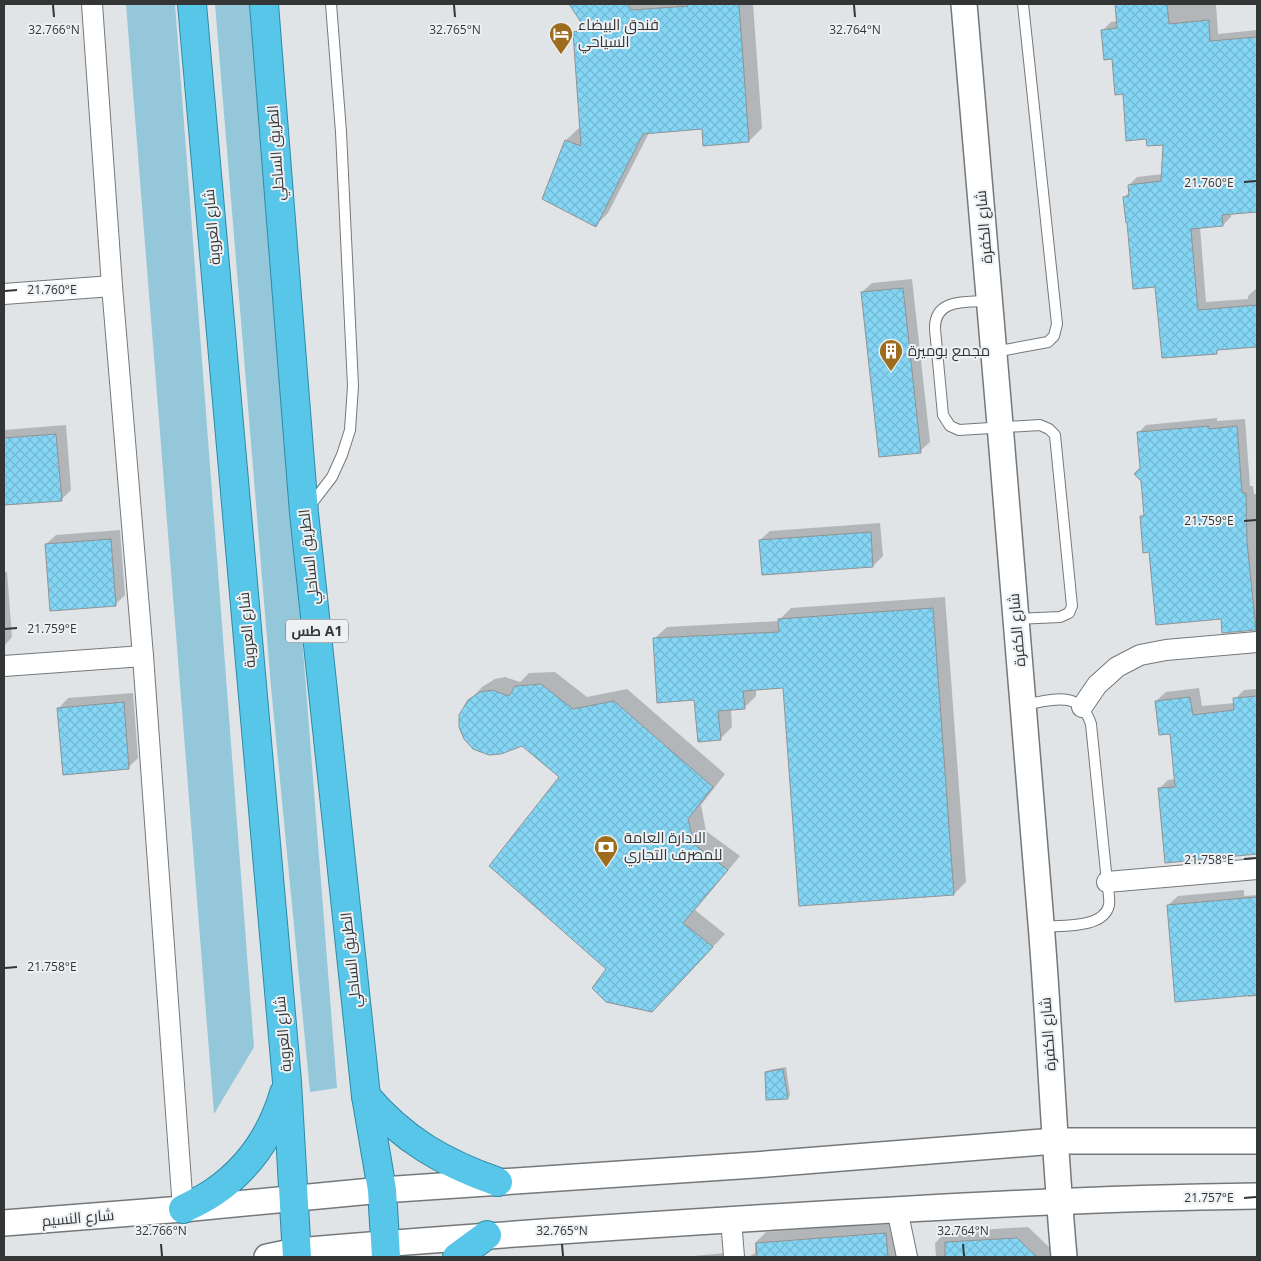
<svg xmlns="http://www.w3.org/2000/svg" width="1261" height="1261" viewBox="0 0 1261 1261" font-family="'Open Sans',Cairo,sans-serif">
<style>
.garden{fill:#95c7da}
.shadow{fill:#0003}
.building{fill:url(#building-cross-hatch);stroke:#909395}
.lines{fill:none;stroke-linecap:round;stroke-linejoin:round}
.service-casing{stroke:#75787a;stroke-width:12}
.minor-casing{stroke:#75787a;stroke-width:22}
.tertiary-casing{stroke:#75787a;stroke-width:28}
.trunk-casing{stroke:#308aa6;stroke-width:30}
.service{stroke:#fff;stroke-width:10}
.minor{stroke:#fff;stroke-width:20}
.tertiary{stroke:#fff;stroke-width:25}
.trunk{stroke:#58c6e8;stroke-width:28}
.ticks{fill:none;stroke:#343636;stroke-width:2}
.labels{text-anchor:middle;stroke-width:4;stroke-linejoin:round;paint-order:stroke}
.shield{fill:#edf1f3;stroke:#6c6e6f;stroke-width:1}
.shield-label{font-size:14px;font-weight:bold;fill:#343636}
.poi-label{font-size:15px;fill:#343636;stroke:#edf1f3;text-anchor:start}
.street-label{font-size:15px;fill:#343636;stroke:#edf1f3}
.ticks-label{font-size:12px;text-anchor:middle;fill:#343636;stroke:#edf1f3;stroke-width:4;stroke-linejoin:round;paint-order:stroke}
</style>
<defs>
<pattern id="building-cross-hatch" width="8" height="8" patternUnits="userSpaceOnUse" patternTransform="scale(1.25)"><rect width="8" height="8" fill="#84d6f4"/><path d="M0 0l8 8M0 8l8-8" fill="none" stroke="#73b8d2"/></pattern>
</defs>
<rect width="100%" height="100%" fill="#e0e4e6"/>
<g class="garden">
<path d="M126,4h49l79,1043 -40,67z"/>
<path d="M215,4h38l84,1084 -27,4 -39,-405z"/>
</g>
<g class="shadow">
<path d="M570,4h183l9,124 -13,13 -45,-13 -55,5 -41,80 -13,13 -29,-86 13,-12h2l-7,-95 9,-9z"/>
<path d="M1116,4h100l2,30 39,-4v180l-26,3v4l-8,8 -23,2 6,75 42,-3v-3l9,-8v58l-36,2 -5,4 -59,-66 -33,-89 6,-5 -1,-7 8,-8 26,-3 1,-30 -17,-6 -23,-45 -21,-63 8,-8 7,-1z"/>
<path d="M912,279l18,163 -10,9 -58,-159 10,-9z"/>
<path d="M1217,418v3l28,-2 5,67h3l1,8h3v133l-1,2 -34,-11 -72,-67 -8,-34 3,-4 -7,-80 8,-8z"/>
<path d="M66,425l5,65 -10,10 -57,4v-74z"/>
<path d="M880,523l3,33 -10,10 -113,-26 10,-9z"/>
<path d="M120,530l5,65 -9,9 -70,-60 10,-9z"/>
<path d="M4,572h3l5,65 -8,9z"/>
<path d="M945,597l21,285 -12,12 -170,-207 -28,2v7l-12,12 -13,1 1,18 -12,12 -24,-40 -42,-60 13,-12 113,-6 -1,-1 12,-12z"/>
<path d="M555,672l32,25 40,-8 98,85 -24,31 5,26 34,25 -45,54 30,24 -60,64 -58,-29 -47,-192 -91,-76 13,-14 13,-8 10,-2 15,5 9,-9z"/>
<path d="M1199,688l3,18 33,-3v-4l9,-9 13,-1v162l-17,1 -81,-63 9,-9 8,-1 -5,-47 -15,-31 10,-9z"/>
<path d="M133,693l5,65 -10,10 -69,-60 9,-10z"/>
<path d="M1244,890v6l13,-1v101l-9,1v-3l-80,-89 10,-9z"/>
<path d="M786,1067l4,28 -2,3 -22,-25 3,-3z"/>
<path d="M897,1222l3,35h-151l6,-4v-10l11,-11z"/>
<path d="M1028,1227l23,22 1,8h-116l-1,-14 11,-11z"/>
<path d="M736,1252l8,5h-62z"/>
</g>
<g class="building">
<path d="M569,4h58l5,6 56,-4 -1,-2h52l10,138 -46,4 -1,-17 -59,5 -47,93 -54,-28 23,-59 16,6 -8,-114 13,-2z"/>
<path d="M1115,4h52l2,20 40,-4 1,21 47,-4v175l-35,3 1,11 -32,3 7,81 59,-5v42l-40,3v4l-55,4 -7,-71 -22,2 -6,-66h-1l-3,-26 6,-1 -1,-11 33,-4 2,-36 -16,1 -1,-7 -20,2 -3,-47 -8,1 -3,-36 -8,1 -3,-30 16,-2z"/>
<path d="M903,288l18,165 -42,4 -18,-165z"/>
<path d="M1209,426v3l28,-3 5,67h4l1,49 9,88 -34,3 -1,-14 -65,6 -7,-73 -6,1 -3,-37h4l-3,-35 -7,-7 6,-6 -3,-36z"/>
<path d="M56,434l6,67 -58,4v-67z"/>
<path d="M871,532l2,35 -111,8 -3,-35z"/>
<path d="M111,539l5,67 -66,5 -5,-67z"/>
<path d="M933,608l21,287 -155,11 -16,-218 -40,3 2,18 -27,2 3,29 -23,2 -4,-42 -37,3 -4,-65 126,-6 -1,-13z"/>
<path d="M541,684l32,25 41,-8 99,86 -25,32 6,25 34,26 -45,53 30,24 -61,65 -46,-10 -14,-14 14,-19 -117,-103 70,-89 -37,-31 -21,8 -12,1 -16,-6 -9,-10 -5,-12v-12l9,-15 12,-8 12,-2 17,6 6,-10z"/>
<path d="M1257,696v158l-92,9 -7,-75 17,-1 -5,-53 -11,1 -4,-34 35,-4 3,18 41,-5 -1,-12z"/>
<path d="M124,702l5,67 -66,6 -6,-67z"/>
<path d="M1257,897v98l-82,7 -8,-97z"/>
<path d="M783,1069l5,30 -22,1 -1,-28z"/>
<path d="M886,1233l2,24h-131l-1,-14z"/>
<path d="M1017,1238l20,19h-92v-15z"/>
</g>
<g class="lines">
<g class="service-casing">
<g id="service">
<path d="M989,301c-22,1 -55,-3 -54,28l8,86 7,11 9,4 81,-5 9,4 6,6 17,171 -3,7 -9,4 -44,2"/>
<path d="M994,352l54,-10 6,-6 3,-12 -34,-320"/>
<path d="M309,507l23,-30 10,-22 8,-25 3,-44 -12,-254 -10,-128"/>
<path d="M1023,705c30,-5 56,-16 68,19l16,158c1,7 3,16 2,23 -5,24 -48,20 -67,22"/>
</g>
</g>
<g class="minor-casing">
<g id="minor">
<path d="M92,4l20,282 31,370 40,553"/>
<path d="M4,294l108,-8"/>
<path d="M4,666l139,-10"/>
<path d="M1082,707l15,-22 20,-18 23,-12 26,-5 91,-8"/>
<path d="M1107,882l150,-13"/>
<path d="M897,1209l10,48"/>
<path d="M731,1219l3,38"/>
</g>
</g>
<g class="tertiary-casing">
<g id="tertiary">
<path d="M964,4c27,306 52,613 77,919 9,111 13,223 23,334"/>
<path d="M4,1223l179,-14 199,-19 372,-25 301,-24h202"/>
<path d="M267,1257l29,-6c159,-14 318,-24 478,-34 161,-10 322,-19 483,-21"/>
</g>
</g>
<g class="trunk-casing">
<g id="trunk">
<path d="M192,4l95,1078 10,175"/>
<path d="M264,4l40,509 62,583 16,94 4,67"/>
<path d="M366,1096c37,44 78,67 132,86"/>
<path d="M183,1209c10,-5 21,-10 31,-17 35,-24 58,-58 70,-99"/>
<path d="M457,1257l30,-22"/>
</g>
</g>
<use href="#service" class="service"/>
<use href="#minor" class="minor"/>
<use href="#tertiary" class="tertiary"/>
<use href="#trunk" class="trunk"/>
</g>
<path class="ticks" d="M53,5l1,12M454,5l1,12M854,5l1,12M1244,182l12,-1M5,291l12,-1M1244,521l12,-1M5,629l12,-1M1244,859l12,-1M5,968l12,-1M1244,1198l12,-1M161,1244l1,12M562,1244l1,12M963,1244l1,12"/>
<defs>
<g id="hotel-pin" transform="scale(1.25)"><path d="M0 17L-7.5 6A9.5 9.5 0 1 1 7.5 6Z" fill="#9d6c1f" stroke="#edf1f3"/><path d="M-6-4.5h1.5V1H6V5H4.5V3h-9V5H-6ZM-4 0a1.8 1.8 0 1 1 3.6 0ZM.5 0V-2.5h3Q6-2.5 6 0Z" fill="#fff"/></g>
<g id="building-pin" transform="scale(1.25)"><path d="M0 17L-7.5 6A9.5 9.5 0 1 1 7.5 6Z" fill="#9d6c1f" stroke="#edf1f3"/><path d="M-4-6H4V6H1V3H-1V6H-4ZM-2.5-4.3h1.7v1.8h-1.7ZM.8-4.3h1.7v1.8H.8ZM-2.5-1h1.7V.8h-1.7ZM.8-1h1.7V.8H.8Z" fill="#fff"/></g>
<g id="bank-pin" transform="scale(1.25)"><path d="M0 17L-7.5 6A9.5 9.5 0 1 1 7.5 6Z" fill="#9d6c1f" stroke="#edf1f3"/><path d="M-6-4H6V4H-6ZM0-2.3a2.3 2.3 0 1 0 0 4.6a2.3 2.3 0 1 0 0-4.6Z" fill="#fff"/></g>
</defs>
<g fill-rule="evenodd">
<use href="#hotel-pin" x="561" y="34"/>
<use href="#building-pin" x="891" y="351"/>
<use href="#bank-pin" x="606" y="847"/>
</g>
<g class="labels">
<rect class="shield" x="286" y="619.5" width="62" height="23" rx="4"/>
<g class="shield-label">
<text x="317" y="636">طس A1</text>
</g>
<g class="poi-label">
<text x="578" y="30">فندق البيضاء<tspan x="578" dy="17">السياحي</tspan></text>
<text x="908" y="356">مجمع بوميرة</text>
<text x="624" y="843">الادارة العامة<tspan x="624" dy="17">للمصرف التجاري</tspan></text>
</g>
<g class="street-label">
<text transform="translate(276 153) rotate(-94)" y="5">الطريق الساحلي</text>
<text transform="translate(212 227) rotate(-95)" y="5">شارع العروبة</text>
<text transform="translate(984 227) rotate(-95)" y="5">شارع الكفرة</text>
<text transform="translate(309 557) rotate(-96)" y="5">الطريق الساحلي</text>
<text transform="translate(247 630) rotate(-95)" y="5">شارع العروبة</text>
<text transform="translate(1017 630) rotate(-95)" y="5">شارع الكفرة</text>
<text transform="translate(351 960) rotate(-96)" y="5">الطريق الساحلي</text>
<text transform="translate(283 1034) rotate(-95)" y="5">شارع العروبة</text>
<text transform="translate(1048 1034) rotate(-94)" y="5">شارع الكفرة</text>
<text transform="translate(78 1218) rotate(-5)" y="5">شارع النسيم</text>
</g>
</g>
<g class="ticks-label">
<text x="54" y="34">32.766°N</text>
<text x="455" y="34">32.765°N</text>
<text x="855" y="34">32.764°N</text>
<text x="1209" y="187">21.760°E</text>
<text x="52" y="294">21.760°E</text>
<text x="1209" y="525">21.759°E</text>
<text x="52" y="633">21.759°E</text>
<text x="1209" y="864">21.758°E</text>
<text x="52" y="971">21.758°E</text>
<text x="1209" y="1202">21.757°E</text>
<text x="161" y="1235">32.766°N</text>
<text x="562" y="1235">32.765°N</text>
<text x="963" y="1235">32.764°N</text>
</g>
<rect width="1261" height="1261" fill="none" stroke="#343636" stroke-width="10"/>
</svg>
